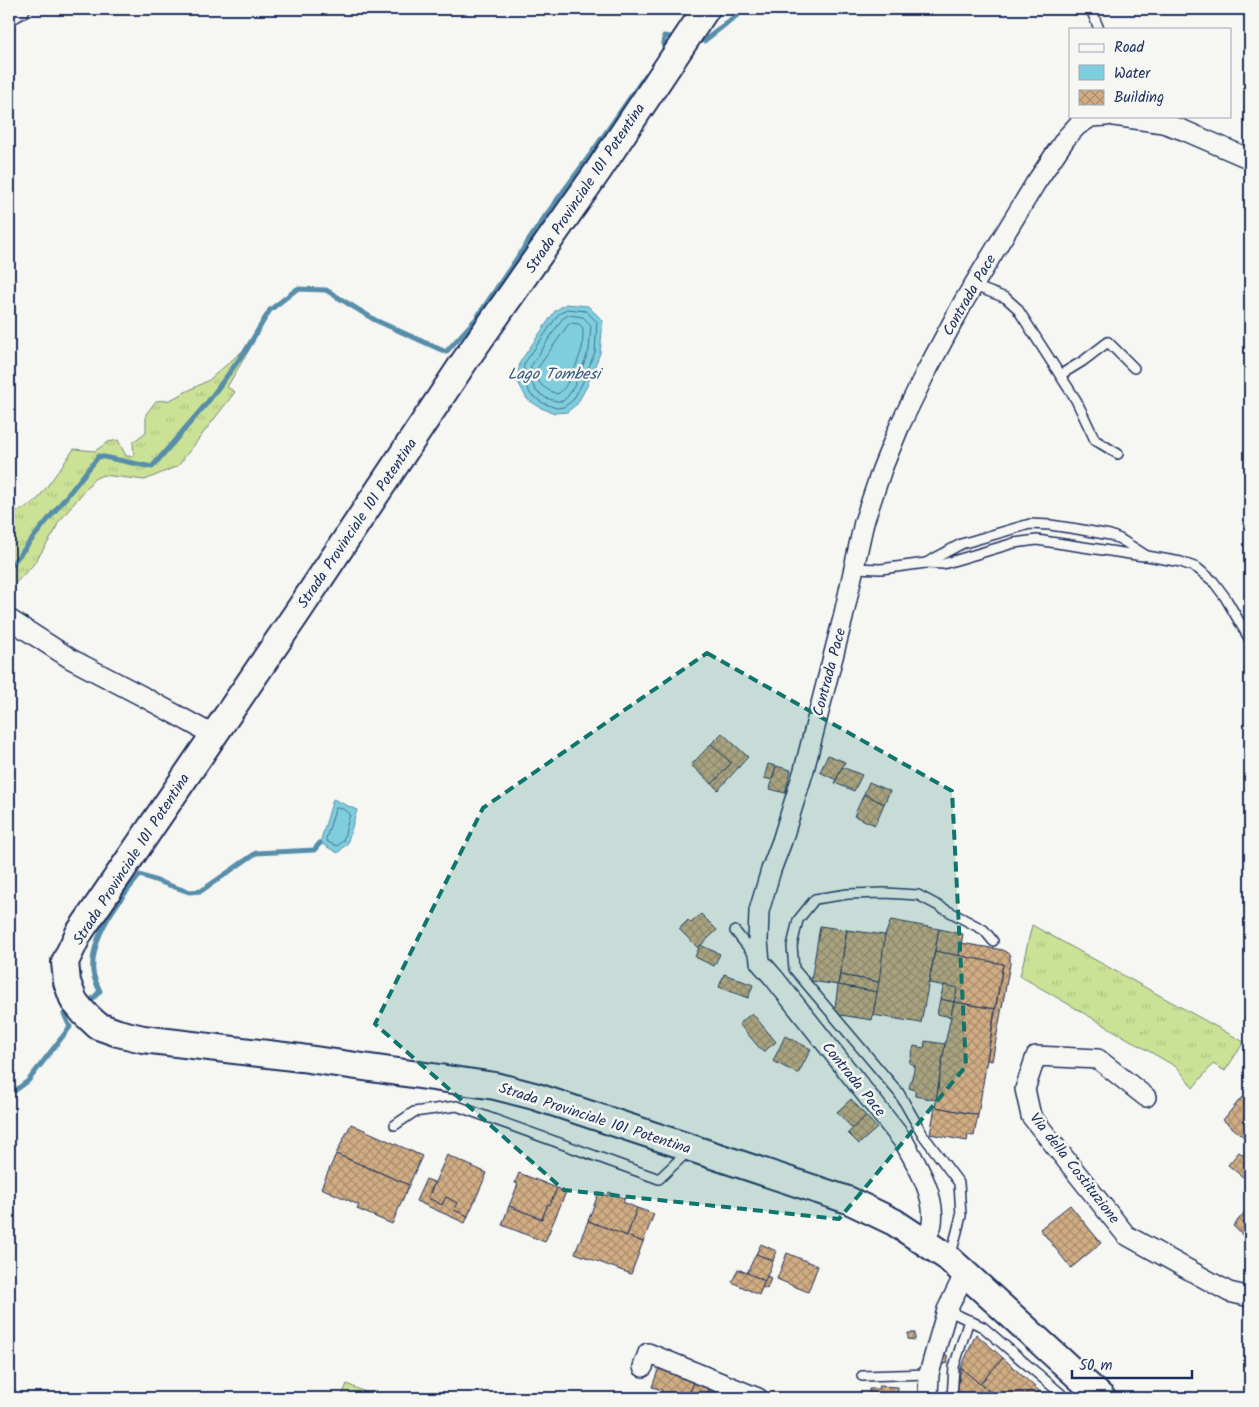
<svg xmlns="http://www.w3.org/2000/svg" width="1259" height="1407" viewBox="0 0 1259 1407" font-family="Kalam,sans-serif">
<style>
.grass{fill:url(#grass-tufts);stroke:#73887a}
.pitch{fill:#cbe196;stroke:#73887a}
.water{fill:#7fcedd;stroke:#578eaa}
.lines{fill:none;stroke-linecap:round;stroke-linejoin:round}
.shore{stroke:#436f91;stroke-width:1}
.stream{stroke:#578eaa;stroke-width:5}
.building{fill:url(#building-cross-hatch);stroke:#1b2f5e}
.lane-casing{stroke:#1b2f5e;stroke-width:12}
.street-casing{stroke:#1b2f5e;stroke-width:22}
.secondary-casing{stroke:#1b2f5e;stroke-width:30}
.lane{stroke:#f6f6f2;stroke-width:9}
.street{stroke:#f6f6f2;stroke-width:19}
.secondary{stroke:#f6f6f2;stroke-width:26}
.marked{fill:#0f766e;fill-opacity:0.2;stroke:#0f766e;stroke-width:4;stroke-dasharray:10 6;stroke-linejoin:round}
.labels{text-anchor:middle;stroke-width:5;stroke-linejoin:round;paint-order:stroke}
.street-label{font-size:15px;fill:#1b2f5e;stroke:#f6f6f2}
.water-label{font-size:16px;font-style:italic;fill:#34577e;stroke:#f6f6f2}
</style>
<defs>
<pattern id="grass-tufts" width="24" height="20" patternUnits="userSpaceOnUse" patternTransform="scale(1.25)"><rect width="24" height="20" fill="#cbe196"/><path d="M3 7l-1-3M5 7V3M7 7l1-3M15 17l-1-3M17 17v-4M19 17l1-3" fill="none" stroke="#aec184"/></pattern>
<pattern id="building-cross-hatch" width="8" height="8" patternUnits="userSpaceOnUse" patternTransform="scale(1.25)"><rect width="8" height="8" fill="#d1ad83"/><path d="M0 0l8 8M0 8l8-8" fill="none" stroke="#a98d6e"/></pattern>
</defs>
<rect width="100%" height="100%" fill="#f6f6f2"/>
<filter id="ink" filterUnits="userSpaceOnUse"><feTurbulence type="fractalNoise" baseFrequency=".02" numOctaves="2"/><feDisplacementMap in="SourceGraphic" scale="10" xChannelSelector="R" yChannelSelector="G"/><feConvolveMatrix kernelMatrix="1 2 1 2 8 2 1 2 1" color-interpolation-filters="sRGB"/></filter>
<g filter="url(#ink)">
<g class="grass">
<path d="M255,340l-28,47 8,5 -57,74 -33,14 -42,-5 -9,4 -36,44 -4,10 -21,32 -24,25v-78l12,-2 17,-11 36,-50 21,2 13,-9 10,-2 8,16h8l-1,-14 13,-10v-18l10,-13 14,-1 39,-20z"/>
<path d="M1032,925l212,117 -19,29 -12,-7 -20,24 -15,-20 -158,-92z"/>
</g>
<path class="pitch" d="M347,1384l31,14h-37z"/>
<g class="water">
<path d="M566,304l22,2 15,15 -3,32 -13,33 -10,18 -10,8 -12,1 -14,-5 -14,-9 -10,-19 3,-18 35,-51z"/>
<path d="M333,799l24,11 -10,34 -9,9 -18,-10z"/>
</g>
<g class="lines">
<g class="shore">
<path d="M567,309l19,2 11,11 -2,30 -13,32 -9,16 -9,7 -8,1 -13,-5 -12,-8 -8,-16 1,-15 34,-49z"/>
<path d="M569,315l14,2 8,8 -2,25 -12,31 -9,15 -5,5h-7l-10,-3 -10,-7 -7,-14 2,-11 31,-47z"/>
<path d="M571,323l8,1 4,4c0,6 0,14 -1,20 -3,11 -15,43 -25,46 -12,-5 -22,-10 -20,-25l31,-44z"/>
<path d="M336,808c4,-1 12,3 14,6l-7,27 -6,5 -9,-4 -2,-2z"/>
</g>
<g class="stream">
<path d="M695,40l9,1 41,-32"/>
<path d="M661,54l3,-4v-14l13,2"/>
<path d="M9,568l90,-112 53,11 55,-64 39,-53 24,-40 27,-21 29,1 49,30 71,32 30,-33 70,-104 47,-64 53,-76"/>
<path d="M90,1002l10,-11c-3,-6 -6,-13 -7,-19 -3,-36 25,-71 47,-97l49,17 12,-1 55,-38 58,-3 6,-7"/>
<path d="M9,1095l19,-14 42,-54 -6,-13"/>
</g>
</g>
<g class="building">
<path d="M722,733l26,24 -30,33 -6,-6 19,-21 -20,-19z"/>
<path d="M711,744l20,19 -19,21 -21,-19z"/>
<path d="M828,755l17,7 -9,18 -16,-8z"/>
<path d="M768,764l8,2 -4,14 -8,-2z"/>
<path d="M776,766l15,4 -6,23 -15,-4z"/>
<path d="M842,767l20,8 -8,16 -19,-8z"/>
<path d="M869,782l21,9 -6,13 -20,-10z"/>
<path d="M864,794l20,10 -9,21 -21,-9z"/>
<path d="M701,914l16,16 -19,18 -19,-19 9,-9 3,3z"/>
<path d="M891,920l48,9 -18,94 -48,-8 12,-80z"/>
<path d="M820,926l27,4 -9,55 -27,-4z"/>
<path d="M939,929l24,5 -4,22 -24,-5z"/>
<path d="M847,930l38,5 -6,47 -39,-7z"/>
<path d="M961,943l42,7 7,5v9l-18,97 -5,-1 16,-96 -44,-8z"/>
<path d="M700,945l20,9 -6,12 -19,-9z"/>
<path d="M935,951l68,13 -8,45 -41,-7 3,-14 -28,-5z"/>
<path d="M724,974l29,11 -5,13 -29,-11z"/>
<path d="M840,975l39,7 -2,10 -39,-7z"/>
<path d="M838,985l39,7 -5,28 -38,-6z"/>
<path d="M944,985l13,3 -3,14 -14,-3z"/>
<path d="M940,999l14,3 -3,15 -14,-3z"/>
<path d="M954,1002l41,7 -17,106 -43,-8 10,-63z"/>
<path d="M752,1013l24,29 -13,10 -24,-28z"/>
<path d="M785,1036l26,13 -13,25 -25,-13z"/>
<path d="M925,1041l20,3 -9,56 -21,-4v-6l-6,-2 6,-22 -6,-3 5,-17 10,2z"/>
<path d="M1242,1097l8,7v38l-27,-22z"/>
<path d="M851,1099l15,17 -13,13 -16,-17z"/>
<path d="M935,1107l43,8 -4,21 -6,-1 -1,6 -37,-7z"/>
<path d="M866,1116l11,12 -18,16 -11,-11z"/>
<path d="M351,1124l71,32 -13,29 -73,-31z"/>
<path d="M1239,1152l11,8v19l-2,2 -20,-16z"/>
<path d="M336,1154l73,31 -17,39 -35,-15 2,-4 -38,-17z"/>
<path d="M447,1155l40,18 -19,43 -14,-6 3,-7 -11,-6 -4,8 -14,-7z"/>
<path d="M519,1173l38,15 -7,17 -2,-1 -6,15 -33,-13 9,-22 -3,-1z"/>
<path d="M426,1179l8,3 -6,16 14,7 4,-8 11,6 -3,7 14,6 -3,7 -49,-22z"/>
<path d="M557,1188l9,4 -21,50 -43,-17 7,-19 33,13 6,-15 2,1z"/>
<path d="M599,1192l9,4 1,-4 16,6 -2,4 14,6 -10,28 -39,-15z"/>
<path d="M1070,1205l31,38 -30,25 -31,-39z"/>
<path d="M1250,1206v36l-17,-16z"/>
<path d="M637,1208l17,6 -11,28 -16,-6z"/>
<path d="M588,1221l55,21 -12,32 -56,-21z"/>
<path d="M761,1244l15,7 -3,10 -17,-7z"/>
<path d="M787,1253l31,13 -10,26 -31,-13z"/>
<path d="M756,1254l17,7 -8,20 -18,-8z"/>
<path d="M738,1269l27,12 -6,14 -27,-13z"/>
<path d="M767,1276l4,2 -4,11 -5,-2z"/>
<path d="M908,1333h7v7l-7,-1z"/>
<path d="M976,1334l27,24 -23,26 -19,-16z"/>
<path d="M947,1355l1,8 -8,2 -1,-9z"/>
<path d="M1003,1358l44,40h-50l-17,-14z"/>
<path d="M660,1365l36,12 -8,21h-20l-8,-2 2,-6 -10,-3z"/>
<path d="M961,1368l27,23 -6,7h-20l-5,-4z"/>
<path d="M695,1379l16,5 -5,14h-18z"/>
<path d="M711,1384l17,5 -3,9h-19z"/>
<path d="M879,1386l19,1 -1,11h-28v-9h9z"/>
<path d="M988,1391l9,7h-15z"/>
</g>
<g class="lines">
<g class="lane-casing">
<g id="lane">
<path d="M1089,9l3,3 7,17"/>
<path d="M974,286l32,12 11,10 59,92 19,40 23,14"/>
<path d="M1060,375l23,-14 25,-19 26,26"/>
<path d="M926,563l17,1 71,-21 23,-3 106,16"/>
<path d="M854,568l27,1 45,-6 35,-19 69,-20 20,1 27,4 33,6 10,4 27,17 34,6 16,6 16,13 12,16 25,43"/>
<path d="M735,931l20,25"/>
<path d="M395,1125l19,-13 43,-6 202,73 23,-22 2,-8"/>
<path d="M948,1255l5,-8 8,-31 -2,-33 -36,-48 -24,-42 -105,-124 -2,-23 6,-26 17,-21 33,-5 37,-1 33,2 66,35 9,11"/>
<path d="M947,1310l36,17 83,71"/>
<path d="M862,1376l67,-2"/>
<path d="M952,1398l2,-31 15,-47"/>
</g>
</g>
<g class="street-casing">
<g id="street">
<path d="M9,15l11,-6"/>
<path d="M1114,116l49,7 20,7 67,29"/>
<path d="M9,619l62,40 71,37 71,39"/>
<path d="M1146,1097l-48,-38 -62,-3 -11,33 6,27 95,119 103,57 21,5"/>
<path d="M923,1240c3,-5 9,-11 9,-17 4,-27 -15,-58 -28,-81l-130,-164 -14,-16 -2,-21 1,-30 12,-41 11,-29 22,-71 39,-152 21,-96 18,-53 18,-44 25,-51 39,-73 71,-117 31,-46 11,-12 14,-9 15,-1"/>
<path d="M643,1367l5,-14 110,45"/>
<path d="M928,1398l1,-24 12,-43 6,-21 14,-29 6,-6"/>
</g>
</g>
<g class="secondary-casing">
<path id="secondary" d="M706,9l-108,162 -132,188 -169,254 -218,320 -14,29 2,20 7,19 10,12 14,13 20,7 25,6 158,19 194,28 39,10 314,104 46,22 53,35 155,141"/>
</g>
<use href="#lane" class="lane"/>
<use href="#street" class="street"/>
<use href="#secondary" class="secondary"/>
</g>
</g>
<path class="marked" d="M707,653l245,138 14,275 -127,153 -275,-29 -189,-166 108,-216z"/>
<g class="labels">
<g class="street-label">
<text transform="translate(585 188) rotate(-56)" y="5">Strada Provinciale 101 Potentina</text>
<text transform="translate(969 295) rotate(-60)" y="5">Contrada Pace</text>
<text transform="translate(357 523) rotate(-56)" y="5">Strada Provinciale 101 Potentina</text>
<text transform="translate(829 672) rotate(-75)" y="5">Contrada Pace</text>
<text transform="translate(131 859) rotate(-57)" y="5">Strada Provinciale 101 Potentina</text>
<text transform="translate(854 1079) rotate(51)" y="5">Contrada Pace</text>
<text transform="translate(595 1118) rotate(18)" y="5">Strada Provinciale 101 Potentina</text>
<text transform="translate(1075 1168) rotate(52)" y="5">Via della Costituzione</text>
</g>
<g class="water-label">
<text x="554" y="379">Lago Tombesi</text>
</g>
</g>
<rect width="1259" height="1407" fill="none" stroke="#f6f6f2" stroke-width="30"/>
<rect x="15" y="15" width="1229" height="1377" fill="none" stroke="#1b2f5e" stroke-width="2" filter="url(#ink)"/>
<rect x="1069" y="28" width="162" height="90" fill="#f6f6f2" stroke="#9ea6b7"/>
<rect x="1079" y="44" width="25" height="8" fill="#f6f6f2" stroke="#9ea6b7"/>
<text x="1114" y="52" font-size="15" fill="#1b2f5e">Road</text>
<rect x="1079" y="65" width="25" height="15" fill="#7fcedd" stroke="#9ea6b7"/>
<text x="1114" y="78" font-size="15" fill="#1b2f5e">Water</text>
<rect x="1079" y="90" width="25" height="15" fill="url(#building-cross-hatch)" stroke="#9ea6b7"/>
<text x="1114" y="102" font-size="15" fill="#1b2f5e">Building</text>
<path d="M1072 1370v8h120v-8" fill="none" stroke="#1b2f5e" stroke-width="2.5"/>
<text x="1079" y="1370" font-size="15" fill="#1b2f5e" stroke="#f6f6f2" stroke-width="4" paint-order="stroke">50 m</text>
</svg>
